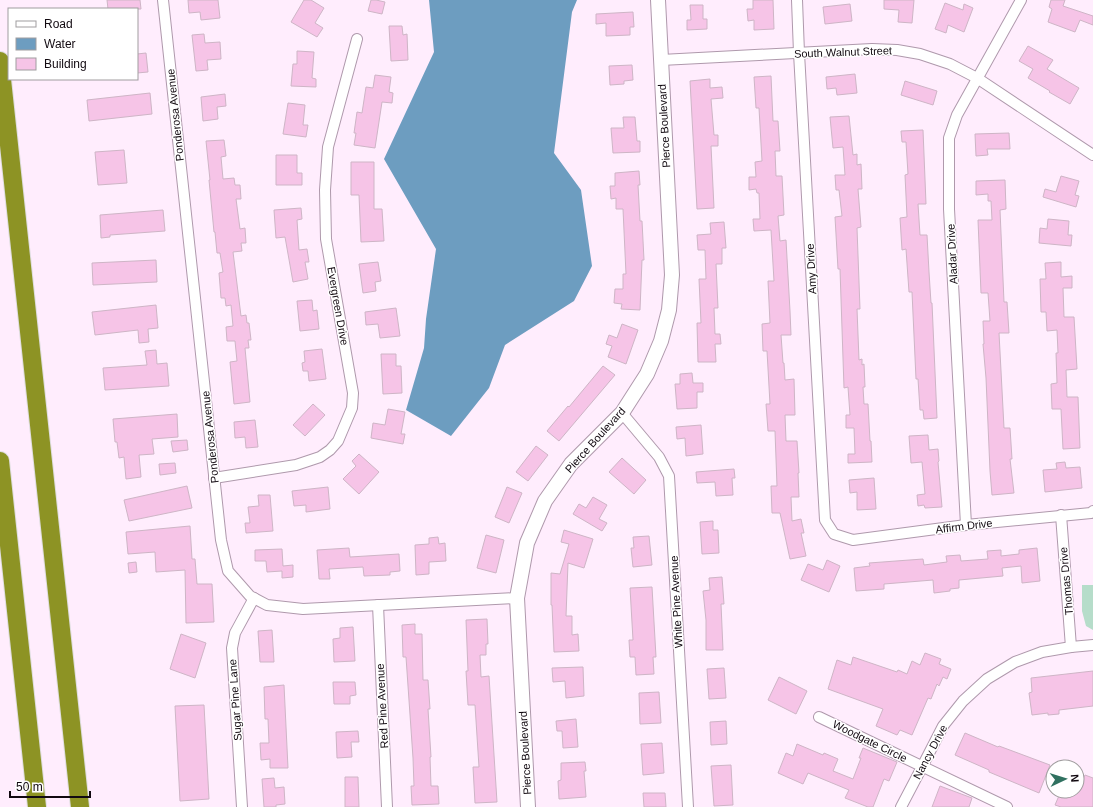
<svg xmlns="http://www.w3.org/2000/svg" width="1093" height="807" viewBox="0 0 1093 807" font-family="Helvetica,sans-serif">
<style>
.green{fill:#b6ddca}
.water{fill:#6d9dc0}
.building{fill:#f6c4e7;stroke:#ceb5c6}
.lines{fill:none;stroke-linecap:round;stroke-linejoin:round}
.street-casing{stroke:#af99ac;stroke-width:12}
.secondary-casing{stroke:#af99ac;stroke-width:16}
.highway-casing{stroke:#deddde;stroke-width:20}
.street{stroke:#fff;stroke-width:10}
.secondary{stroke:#fff;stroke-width:14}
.highway{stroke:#8d9324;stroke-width:18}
.labels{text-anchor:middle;stroke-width:3;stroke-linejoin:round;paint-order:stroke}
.street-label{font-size:11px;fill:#110910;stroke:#fff}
</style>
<rect width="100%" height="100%" fill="#ffedfd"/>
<path class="green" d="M1082,585h11v45l-7,-4 -4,-15z"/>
<path class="water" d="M429,0h148l-5,12 -18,141 27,37 11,76 -18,35 -69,44 -16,43 -38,48 -45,-26 18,-62 2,-29 10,-70 -52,-90 50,-107z"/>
<g class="building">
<path d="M107,0h33l1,9h-33z"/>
<path d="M188,0h30l2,18 -19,2 -1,-8 -11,1z"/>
<path d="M304,0h7l13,8 -9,15 8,5 -6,9 -26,-15z"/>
<path d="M371,0h5l9,2 -3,12 -14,-3z"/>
<path d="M753,0h20l1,29 -20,1v-10l-6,1 -1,-12h6z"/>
<path d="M884,0h30l-2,23 -14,-1 1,-12 -15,-1z"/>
<path d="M1051,0h14l-2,6 30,10v9l-13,-5 -5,12 -27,-10 4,-13 -3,-2z"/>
<path d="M945,3l18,7 1,-6 9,4 -9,24 -16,-7 -2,8 -11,-4z"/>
<path d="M850,4l2,17 -27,3 -2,-17z"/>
<path d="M690,5h13v14h4v10l-20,1v-10h4z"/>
<path d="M633,12l1,15h-4v8l-24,1v-13l-10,1v-10z"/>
<path d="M389,26h13l1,9 4,-1 1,26 -17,1z"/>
<path d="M204,34l1,9 15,-1 1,17 -14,1 1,10 -12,1 -4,-36z"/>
<path d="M1028,46l25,14 -6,9 32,19 -9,16 -21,-12 1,-1 -22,-13 5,-9 -14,-8z"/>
<path d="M297,51l17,1 -2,26 4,1v8l-25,-1 2,-22h4z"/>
<path d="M146,53l2,19 -11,1v-19z"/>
<path d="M632,65l1,15 -9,1v3l-14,1 -1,-19z"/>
<path d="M855,74l2,19 -20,2 -1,-7 -9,1 -1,-12z"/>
<path d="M375,75l16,2 -2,15 4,1 -1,10 -10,-1 -7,46 -21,-3 2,-12h-2l3,-21 5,1 4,-26 7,1z"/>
<path d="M771,76l2,45h5l2,30h-5l1,25h6l2,39 -6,1 2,25 6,-1 4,71 1,24h-10l2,28h1l1,17 9,-1 1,36h-10l1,26h11l2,32h-1l1,24h-8l1,24 9,-2 3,14h-3l5,23 -16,3 -10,-46h-8l-1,-27h6l-2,-55h-7l-2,-27h4l-3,-53h-4l-1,-27 8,-1 -2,-42h6l-3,-51 -17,1 -1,-12h7l-1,-26h-2l-1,-4 -7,1v-13h7l-1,-15 7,-1 -3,-53h-3l-2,-31z"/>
<path d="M710,79v9l12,-1 1,11 -12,1 3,36h4v11h-7l3,62 -17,1 -7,-128z"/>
<path d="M905,81l32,10 -4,14 -32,-10z"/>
<path d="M150,93l2,21 -63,7 -2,-21z"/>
<path d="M225,94l1,12 -9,1 1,12 -15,2 -2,-24z"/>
<path d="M288,103l17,2 -2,20h5l-2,12 -23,-3z"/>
<path d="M849,116l4,39 4,-1v11l4,-1 1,25h-4l3,38 -4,1 3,81h-3l2,51 3,-1v6l2,-1 1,23h-2l1,17h4l2,37h1l1,21 -24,1v-9h7l-1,-26h-8v-13h4l-2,-28 -4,1 -4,-119h-2l-3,-52 7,-1 -3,-26h-3l-1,-15h10l-2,-28 -10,1 -3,-31z"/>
<path d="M623,117h12l2,24h3v11l-27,1 -2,-25h13z"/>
<path d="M923,130l3,74h-8l2,31h7l2,37 2,31h1l5,115 -13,1 -1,-9h-3l-2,-31h-2l-4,-87h-3l-3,-43 -4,1 -2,-32 7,-1 -2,-42 3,-1 -2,-32h-4l-1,-11z"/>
<path d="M1009,133l1,16h-23l1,6 -12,1 -1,-22z"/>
<path d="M224,140l2,16 -5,1 2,22 11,-1 1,7h5l1,14h-5l4,30 5,-1 1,15h-5l1,8 -9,1 8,64 5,-1 1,8h2l2,17h-3l1,8h-4l5,54 -16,2 -4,-42 7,-1 -2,-20h-8l-1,-14 7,-1 -2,-21 -5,1 -1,-8h-4l-2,-25 4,-1 -3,-19h-3l-2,-21h-1l-5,-52h1l-4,-39z"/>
<path d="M124,150l3,33 -29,2 -3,-33z"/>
<path d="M276,155h21v18h5v12h-26z"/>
<path d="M351,162h23v47h8l2,32 -23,1 -2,-47h-8z"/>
<path d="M639,171l1,14h-2l2,36h2l2,39h-2l-2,50 -19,-1 1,-5 -8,-1 1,-14h8v-15h3l-3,-65h-7v-11l-5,1 -1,-13h5v-13z"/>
<path d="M1061,176l18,5 -4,14 4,1 -3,11 -33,-10 2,-8 11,3z"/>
<path d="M1005,180l1,29 -6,1 4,92h3l2,31h-10l5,95h6l2,31h-2l4,34 -22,2 -2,-24 -4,-93 -3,-34h1l-1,-23h7l-2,-28h-7l-3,-73h14l-1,-19h-3v-7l-12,1v-14z"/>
<path d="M301,208l1,11 -5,1 2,30 8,-1 2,13h-4l3,17 -15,3 -8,-45 -9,1 -2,-28z"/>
<path d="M163,210l2,21 -55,4v2l-9,1 -1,-23z"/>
<path d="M1048,219l21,2 -1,14h4l-1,11 -32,-3 1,-15 7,1z"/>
<path d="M724,222l2,26h-4v16h-6l2,44h-4l1,26h5l1,10h-6l1,18h-18l-1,-39h4l-2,-44h7l-1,-29h-7l-1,-15 14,-1 -1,-11z"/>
<path d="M156,260l1,22 -64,3 -1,-22z"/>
<path d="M378,262l3,19 -6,1 1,9 -13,2 -4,-29z"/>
<path d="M1061,262v15l11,-1v12h-9l1,29h10l3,52 -11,1 1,27h11l2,51 -17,1 -2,-40h-9l-1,-25 6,-1 -1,-30h2l-1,-23 -10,1 -1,-19h-5l-1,-33h6l-1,-16z"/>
<path d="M312,300l1,11 4,-1 2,19 -19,2 -3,-30z"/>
<path d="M156,305l2,23 -10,1 1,13 -10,1 -1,-13 -43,5 -3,-23z"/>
<path d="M396,308l4,28 -20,2 -2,-14 -12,1 -1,-13z"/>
<path d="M622,324l16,6 -12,34 -18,-7 4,-11 -6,-2 3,-9 8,3z"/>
<path d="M322,349l4,30 -17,2 -1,-10h-5l-1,-8 3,-1 -1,-11z"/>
<path d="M156,350l1,14 10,-1 2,23 -64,4 -2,-22 44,-3 -2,-14z"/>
<path d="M381,354h15v12h5l1,27 -19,1z"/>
<path d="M603,366l12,9 -56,66 -12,-10 21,-25 1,1z"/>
<path d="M692,373l1,10h10v9h-6v16l-20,1 -2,-25h5v-10z"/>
<path d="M313,404l12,11 -20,21 -12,-11z"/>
<path d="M388,409l17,3 -4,22h4l-2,10 -32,-6 2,-15 12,2z"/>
<path d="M177,414l1,23 -26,2 2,15 -15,1 2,22 -15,2 -2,-22 -5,1 -2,-16h-2l-2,-23z"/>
<path d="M255,420l3,27 -12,1 -1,-11 -10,1 -1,-16z"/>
<path d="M701,425l2,29 -17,2 -1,-18 -8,1 -1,-12z"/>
<path d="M928,435l1,15 9,-1 1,12 -1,1 4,45 -17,1 -1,-3 -6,1 -1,-11 8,-1 -3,-32 -11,1 -2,-27z"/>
<path d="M187,440l1,10 -15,2 -2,-11z"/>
<path d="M536,446l12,9 -20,26 -12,-9z"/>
<path d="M359,454l20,18 -20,22 -16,-15 13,-13 -4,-5z"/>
<path d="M622,458l24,22 -12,14 -25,-22z"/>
<path d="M1065,462l1,6 14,-1 2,21 -37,4 -2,-22 14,-1 -1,-6z"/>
<path d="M175,463l1,10 -16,2 -1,-11z"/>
<path d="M734,469l1,9h-3l1,17 -17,1 -1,-14 -18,1 -1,-11z"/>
<path d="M874,478l2,31 -19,1v-18l-7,1 -1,-13z"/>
<path d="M187,486l5,22 -63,13 -5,-21z"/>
<path d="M328,487l2,22 -24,3v-7l-12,1 -2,-15z"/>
<path d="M507,487l15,6 -13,30 -14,-6z"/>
<path d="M258,495h12l3,36 -27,2 -1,-10h5l-2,-16 11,-1z"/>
<path d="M593,497l14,8 -8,14 8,4 -5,8 -29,-17 6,-10 7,4z"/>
<path d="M713,521v9h5l1,23 -17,1 -2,-32z"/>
<path d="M190,526l2,33h3l2,25h15l2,38 -28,1 -1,-53 -29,2 -1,-20 -27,2 -2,-22z"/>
<path d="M564,530l29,9 -9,29 -16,-5 -2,53h6v19l6,-1 1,17 -25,1 -2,-47h-1v-32l9,1 9,-30 -8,-2z"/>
<path d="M486,535l18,5 -8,33 -19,-5z"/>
<path d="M649,536l3,29 -19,2 -2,-19h3l-1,-11z"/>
<path d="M438,537l1,7 6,-1 1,18 -17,1v12l-13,1 -1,-30 14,-1v-6z"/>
<path d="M349,548l1,9 49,-3 1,17 -10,1v3l-26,1 -1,-9 -34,2 1,10h-11l-2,-29z"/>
<path d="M1037,548l3,33 -18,2 -1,-17 -19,2 1,8 -44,4v8l-9,1v2l-16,2 -1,-13 -49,4v5l-28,2 -2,-23 16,-2 -1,-3 54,-4 1,6 23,-3 -1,-6 14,-1 1,6 27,-2 -1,-8 14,-1v6l18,-2v-4z"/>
<path d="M282,549l1,17 10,-1v12l-11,1v-7l-15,1 -1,-11h-11v-11z"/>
<path d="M827,560l13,6 -11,26 -28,-12 7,-16 15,6z"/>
<path d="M136,562l1,10 -8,1 -1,-10z"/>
<path d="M722,577l2,27h-3l2,46h-17v-30l-3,-29 7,-1 -1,-12z"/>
<path d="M652,587l4,70h-3l1,17 -18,1 -1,-18h-5l-1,-17h4l-3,-52z"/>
<path d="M487,619l1,25h-2v11h-6l1,22 8,-1 8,126 -22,1 -2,-36h6l-4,-62h-7l-2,-34h2l-2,-51z"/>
<path d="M415,624v10h7l1,46h5l2,29h-2l3,48h-1l1,29h7l1,18 -27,1 -1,-19h3l-1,-28 -7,-101h-3l-1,-32z"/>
<path d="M353,627l2,34 -21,1 -1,-23 7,-1v-10z"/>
<path d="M272,630l2,32h-14l-2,-31z"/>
<path d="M181,634l25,9 -11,35 -25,-9z"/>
<path d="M925,653l16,6 -2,5 12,5 -4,10 -4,-2 -4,9 -2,-2 -6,15 -3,-1 -16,37 -12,-5 -3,5 -21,-9 7,-17 -55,-20 9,-29 14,5 2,-8 44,15 1,-2 9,4 5,-13 8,4z"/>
<path d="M583,667l1,29 -18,2 -1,-17 -12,1 -1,-14z"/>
<path d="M724,668l2,30 -17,1 -2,-30z"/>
<path d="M1093,671v35l-34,4v4l-11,1v-2l-16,2 -3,-22 3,-1 -1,-14z"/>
<path d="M779,677l28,14 -11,23 -28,-14z"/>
<path d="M333,682h22l1,13 -6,1v8h-16z"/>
<path d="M284,685l4,83h-18v-9l-9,1 -1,-17h9l-1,-24h-3l-1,-32z"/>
<path d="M659,692l2,31 -21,1 -1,-31z"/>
<path d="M204,705l5,94 -29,2 -5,-95z"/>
<path d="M576,719l2,28 -15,1 -1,-17h-5l-1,-10z"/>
<path d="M726,721l1,23 -16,1 -1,-23z"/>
<path d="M358,731l1,11h-8l1,15 -15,1 -1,-26z"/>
<path d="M965,733l33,14 1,-1 51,19 -11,28 -50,-21v-2l-34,-15z"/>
<path d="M662,743l2,30 -21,2 -2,-31z"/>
<path d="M797,744l26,11 1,-2 14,6 -5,12 20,8 8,-21h-2l4,-10 34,14 -8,19 -5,-2 -11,28h-5l-23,-9 4,-8 -41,-17 -5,11 -25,-11 8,-20 7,3z"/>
<path d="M585,762l1,9h-2l2,26 -27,2 -1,-18 3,-1v-17z"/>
<path d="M731,765l2,40 -19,1 -3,-40z"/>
<path d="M1085,775l8,3v29h-32l-6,-2 6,-14h16v-10l4,2z"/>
<path d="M345,777h13l1,30h-14z"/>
<path d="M274,778l1,10 9,-1 1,17 -9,1v2h-12l-2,-28z"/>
<path d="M940,786l32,12 -3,9h-37z"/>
<path d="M643,793h22l1,14h-22z"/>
</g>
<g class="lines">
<g class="street-casing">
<g id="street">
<path d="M163,0l58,540 7,31 22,25 17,9 36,4 214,-11"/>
<path d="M797,0l2,53 26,467 9,14 19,6 113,-15 125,-12 2,-2"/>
<path d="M661,60l211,-11 25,1 23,4 30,10 27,14 116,77"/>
<path d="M622,413l37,44 10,19 19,331"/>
<path d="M214,478l82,-13 24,-8 10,-7 8,-9 14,-33 1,-15 -27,-154 -1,-49 3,-43 29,-108"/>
<path d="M1061,515l10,132"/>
<path d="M966,525l-17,-316v-71l8,-23 64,-115"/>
<path d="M378,605l9,202"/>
<path d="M819,717l188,90"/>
<path d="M242,807l-10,-159 3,-15 19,-35"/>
<path d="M901,807l21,-40 21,-41 20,-25 24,-22 28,-17 27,-10 29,-5 22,-2"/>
</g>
</g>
<g class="secondary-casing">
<path id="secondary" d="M528,807l-11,-209 10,-55 18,-42 26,-37 51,-51 25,-39 14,-33 8,-31 3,-35 -14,-275"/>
</g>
<g class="highway-casing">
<g id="highway">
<path d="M0,61l80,746"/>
<path d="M0,461l37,346"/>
</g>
</g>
<use href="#street" class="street"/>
<use href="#secondary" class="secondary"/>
<use href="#highway" class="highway"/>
</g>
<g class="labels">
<g class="street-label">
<text transform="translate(843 52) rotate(-2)" y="4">South Walnut Street</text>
<text transform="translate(175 115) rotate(-96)" y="4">Ponderosa Avenue</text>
<text transform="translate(664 126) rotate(-93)" y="4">Pierce Boulevard</text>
<text transform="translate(952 254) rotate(-93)" y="4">Aladar Drive</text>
<text transform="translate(811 269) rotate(-93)" y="4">Amy Drive</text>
<text transform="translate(338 306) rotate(80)" y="4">Evergreen Drive</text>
<text transform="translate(210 437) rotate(-96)" y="4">Ponderosa Avenue</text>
<text transform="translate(595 440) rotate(-48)" y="4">Pierce Boulevard</text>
<text transform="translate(964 526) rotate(-7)" y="4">Affirm Drive</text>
<text transform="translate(1066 581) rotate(-95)" y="4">Thomas Drive</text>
<text transform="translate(676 602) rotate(-93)" y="4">White Pine Avenue</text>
<text transform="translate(235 700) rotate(-94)" y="4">Sugar Pine Lane</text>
<text transform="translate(382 706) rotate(-93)" y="4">Red Pine Avenue</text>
<text transform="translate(870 741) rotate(26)" y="4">Woodgate Circle</text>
<text transform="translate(930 752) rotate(-62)" y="4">Nancy Drive</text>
<text transform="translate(525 753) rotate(-93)" y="4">Pierce Boulevard</text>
</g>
</g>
<rect x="8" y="8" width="130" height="72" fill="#ffffff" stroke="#a09d9f"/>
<rect x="16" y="21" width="20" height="6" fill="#ffffff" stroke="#a09d9f"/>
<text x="44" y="28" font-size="12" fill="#110910">Road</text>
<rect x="16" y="38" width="20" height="12" fill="#6d9dc0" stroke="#a09d9f"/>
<text x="44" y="48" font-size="12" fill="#110910">Water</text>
<rect x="16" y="58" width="20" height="12" fill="#f6c4e7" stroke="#a09d9f"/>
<text x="44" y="68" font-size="12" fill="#110910">Building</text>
<g transform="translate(1065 779) rotate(86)"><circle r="19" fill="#ffffff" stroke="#a09d9f"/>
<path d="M0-3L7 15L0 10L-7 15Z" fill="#307160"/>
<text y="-6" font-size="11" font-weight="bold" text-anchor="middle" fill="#110910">N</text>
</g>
<path d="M10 791v6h80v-6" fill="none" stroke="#110910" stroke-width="2"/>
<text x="16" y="791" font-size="12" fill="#110910" stroke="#ffffff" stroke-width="3" paint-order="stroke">50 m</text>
</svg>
